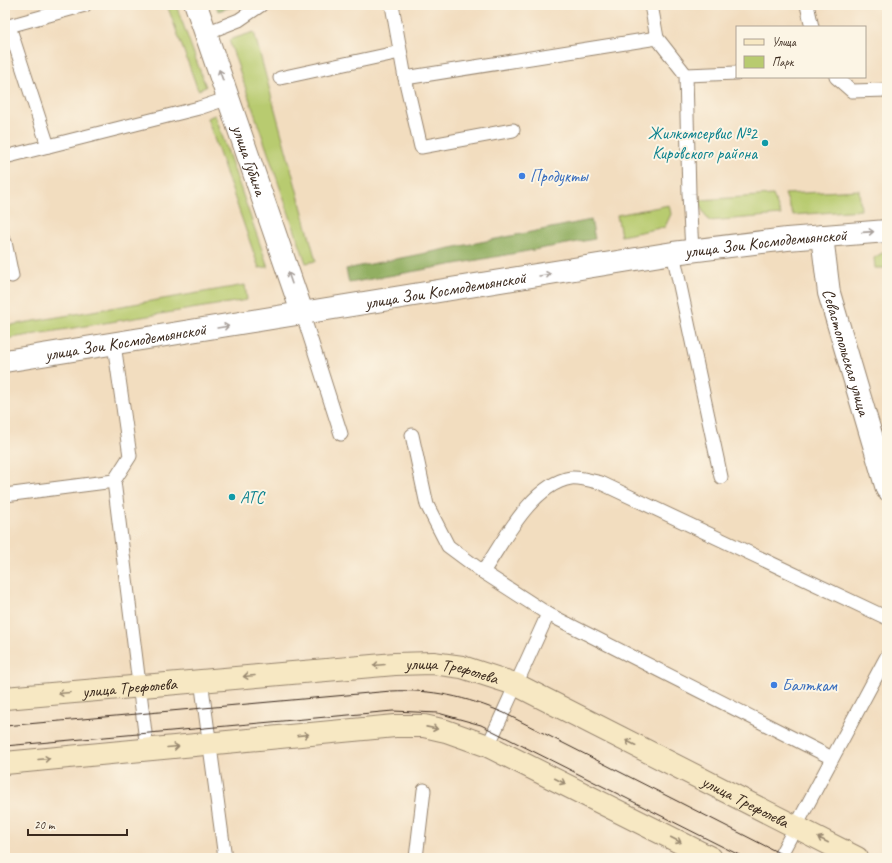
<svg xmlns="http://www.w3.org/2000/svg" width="892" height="863" viewBox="0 0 892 863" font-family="Caveat,sans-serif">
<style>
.green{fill:#b8cb6f;stroke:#7a7a46}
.forest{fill:#92af62;stroke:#666c40}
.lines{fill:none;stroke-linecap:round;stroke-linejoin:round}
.lane-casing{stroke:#96846e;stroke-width:15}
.street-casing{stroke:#96846e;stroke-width:24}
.secondary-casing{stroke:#96846e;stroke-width:24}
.lane{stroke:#fff;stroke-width:13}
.street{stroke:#fff;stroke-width:22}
.secondary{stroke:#f7e8c3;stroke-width:22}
.tram{stroke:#3b2a1e;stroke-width:1}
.oneway{stroke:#a79f9a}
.oneway2{stroke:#998970}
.culture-dot{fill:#0f9aa8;stroke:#fcf5e5;stroke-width:1.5}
.shop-dot{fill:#3f7fe0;stroke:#fcf5e5;stroke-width:1.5}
.labels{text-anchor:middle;stroke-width:4;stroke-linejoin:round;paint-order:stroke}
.culture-label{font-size:17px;fill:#0d838f;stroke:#fcf5e5;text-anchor:end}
.street-label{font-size:17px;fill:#3b2a1e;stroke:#fcf5e5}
.shop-label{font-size:17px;fill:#366cbe;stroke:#fcf5e5;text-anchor:start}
</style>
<rect width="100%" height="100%" fill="#fcf5e5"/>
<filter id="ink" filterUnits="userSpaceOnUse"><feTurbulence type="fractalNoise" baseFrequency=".025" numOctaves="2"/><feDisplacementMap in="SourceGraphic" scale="8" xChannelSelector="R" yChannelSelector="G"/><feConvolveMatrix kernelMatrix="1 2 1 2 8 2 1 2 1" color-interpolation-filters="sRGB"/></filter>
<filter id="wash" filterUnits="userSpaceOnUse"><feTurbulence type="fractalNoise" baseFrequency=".012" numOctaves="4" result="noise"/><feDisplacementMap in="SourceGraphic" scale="16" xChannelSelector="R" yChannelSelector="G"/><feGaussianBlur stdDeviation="0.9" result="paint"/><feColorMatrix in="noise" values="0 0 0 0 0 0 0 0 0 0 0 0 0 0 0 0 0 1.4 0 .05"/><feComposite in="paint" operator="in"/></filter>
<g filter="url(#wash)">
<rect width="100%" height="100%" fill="#f2ddbf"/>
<g class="green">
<path d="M167,5h9l30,82 -8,3z"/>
<path d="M254,32l62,229 -10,2 -77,-223z"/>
<path d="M215,115l53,152 -9,1 -52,-150z"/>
<path d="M859,190l2,20 -68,5 -8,-21z"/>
<path d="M773,195l8,20 -72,6 -8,-13 -1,-8z"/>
<path d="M669,205l2,9 -6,13 -44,9 -4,-21z"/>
<path d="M882,253h5v15h-12l-1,-10z"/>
<path d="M245,285l2,15 -242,39v-13z"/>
</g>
<g class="forest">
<path d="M216,5h22l-20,6z"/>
<path d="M591,220l4,19 -246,44 -3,-14z"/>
</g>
</g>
<g filter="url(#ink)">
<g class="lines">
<g class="lane-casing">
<g id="lane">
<path d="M392,5l13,73 252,-40"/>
<path d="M651,5l6,33 29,37 3,119 3,57"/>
<path d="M807,5l5,22"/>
<path d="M9,26l39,120"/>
<path d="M5,27l80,-22"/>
<path d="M206,33l33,-13 22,-15"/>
<path d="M686,75l51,-2"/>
<path d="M836,77l16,14 35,-1"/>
<path d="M280,78l120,-26"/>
<path d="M405,78l16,69 92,-17"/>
<path d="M5,157l194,-49 30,-10"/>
<path d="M5,242l7,34"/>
<path d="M673,253l48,224"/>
<path d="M303,315l38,119"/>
<path d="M114,344l16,112 -16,25 33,268"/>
<path d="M412,435l15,70 21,41 35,26 65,42 284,144"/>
<path d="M5,495l109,-14"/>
<path d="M483,572c20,-30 49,-88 88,-94 9,-1 22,3 30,5l286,135"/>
<path d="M201,680l24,178"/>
<path d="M488,746l60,-132"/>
<path d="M416,858l8,-68"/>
<path d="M779,858l108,-202"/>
</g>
</g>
<g class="street-casing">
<g id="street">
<path id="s1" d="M196,5l107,310"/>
<path id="s2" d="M822,236l7,57 58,196"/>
<path id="s3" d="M5,361l668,-108 114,-14 100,-8"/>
</g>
</g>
<g class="secondary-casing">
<g id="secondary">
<path id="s4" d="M5,698l390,-34 38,-1 29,4 53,17 342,174"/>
<path d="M5,763l390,-37h29l22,5 42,15 223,112"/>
</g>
</g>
<use href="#lane" class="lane"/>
<use href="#street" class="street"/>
<use href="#secondary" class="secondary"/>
<g class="tram">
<path d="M5,726l386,-35c40,-2 76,6 113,22l285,145"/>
<path d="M5,746l388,-35 45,2 43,12 264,133"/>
</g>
</g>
<defs><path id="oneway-shaft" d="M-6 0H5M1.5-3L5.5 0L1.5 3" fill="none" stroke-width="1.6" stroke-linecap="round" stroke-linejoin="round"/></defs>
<g class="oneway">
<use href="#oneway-shaft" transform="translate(221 75) rotate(-110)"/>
<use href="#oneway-shaft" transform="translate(868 232) rotate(-4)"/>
<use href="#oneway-shaft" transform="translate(545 275) rotate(-9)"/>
<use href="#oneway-shaft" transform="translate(290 278) rotate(-109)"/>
<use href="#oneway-shaft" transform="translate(223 327) rotate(-9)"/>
</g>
<g class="oneway2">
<use href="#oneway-shaft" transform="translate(379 665) rotate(175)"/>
<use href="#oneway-shaft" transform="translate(249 676) rotate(175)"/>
<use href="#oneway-shaft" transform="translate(64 693) rotate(175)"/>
<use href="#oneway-shaft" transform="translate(432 728) rotate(11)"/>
<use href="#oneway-shaft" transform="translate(303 735) rotate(-6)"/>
<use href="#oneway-shaft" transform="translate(631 743) rotate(-153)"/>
<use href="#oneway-shaft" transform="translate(173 747) rotate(-5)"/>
<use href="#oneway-shaft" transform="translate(44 759) rotate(-5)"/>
<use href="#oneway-shaft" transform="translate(560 781) rotate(27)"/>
<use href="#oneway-shaft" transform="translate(676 840) rotate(27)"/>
<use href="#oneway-shaft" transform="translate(823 840) rotate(-153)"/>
</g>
</g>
<g class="culture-dot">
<circle cx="765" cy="143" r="4"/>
<circle cx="232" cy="497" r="4"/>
</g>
<g class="shop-dot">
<circle cx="522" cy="176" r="4"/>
<circle cx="774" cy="685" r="4"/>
</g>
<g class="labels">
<g class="culture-label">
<text x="757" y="139">Жилкомсервис №2<tspan x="757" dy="20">Кировского района</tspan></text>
<text x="240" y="503" text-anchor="start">АТС</text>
</g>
<g class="street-label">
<text dy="6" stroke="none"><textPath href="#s1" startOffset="164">улица Губина</textPath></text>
<text dy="6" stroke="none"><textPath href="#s3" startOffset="770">улица Зои Космодемьянской</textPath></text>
<text dy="6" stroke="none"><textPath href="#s3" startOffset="446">улица Зои Космодемьянской</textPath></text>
<text dy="6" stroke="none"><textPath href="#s3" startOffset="122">улица Зои Космодемьянской</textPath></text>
<text dy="6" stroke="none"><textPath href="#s2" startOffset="119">Севастопольская улица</textPath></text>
<text dy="6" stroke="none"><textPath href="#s4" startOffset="449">улица Трефолева</textPath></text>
<text dy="6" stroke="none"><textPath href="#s4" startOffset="125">улица Трефолева</textPath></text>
<text dy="6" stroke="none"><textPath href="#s4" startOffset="773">улица Трефолева</textPath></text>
</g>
<g class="shop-label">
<text x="530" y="182">Продукты</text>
<text x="782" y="691">Балткам</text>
</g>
</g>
<rect width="892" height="863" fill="none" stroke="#fcf5e5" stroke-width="20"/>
<rect x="736" y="26" width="130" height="52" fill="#fcf5e5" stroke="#afa495"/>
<rect x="744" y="39" width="20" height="6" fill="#f7e8c3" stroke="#afa495"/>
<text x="772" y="46" font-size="12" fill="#3b2a1e">Улица</text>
<rect x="744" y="56" width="20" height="12" fill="#b8cb6f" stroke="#afa495"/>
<text x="772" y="66" font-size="12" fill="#3b2a1e">Парк</text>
<path d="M28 829v6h99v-6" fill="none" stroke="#3b2a1e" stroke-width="2"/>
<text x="34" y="829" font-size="12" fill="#3b2a1e" stroke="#fcf5e5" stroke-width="3" paint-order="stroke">20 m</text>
</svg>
